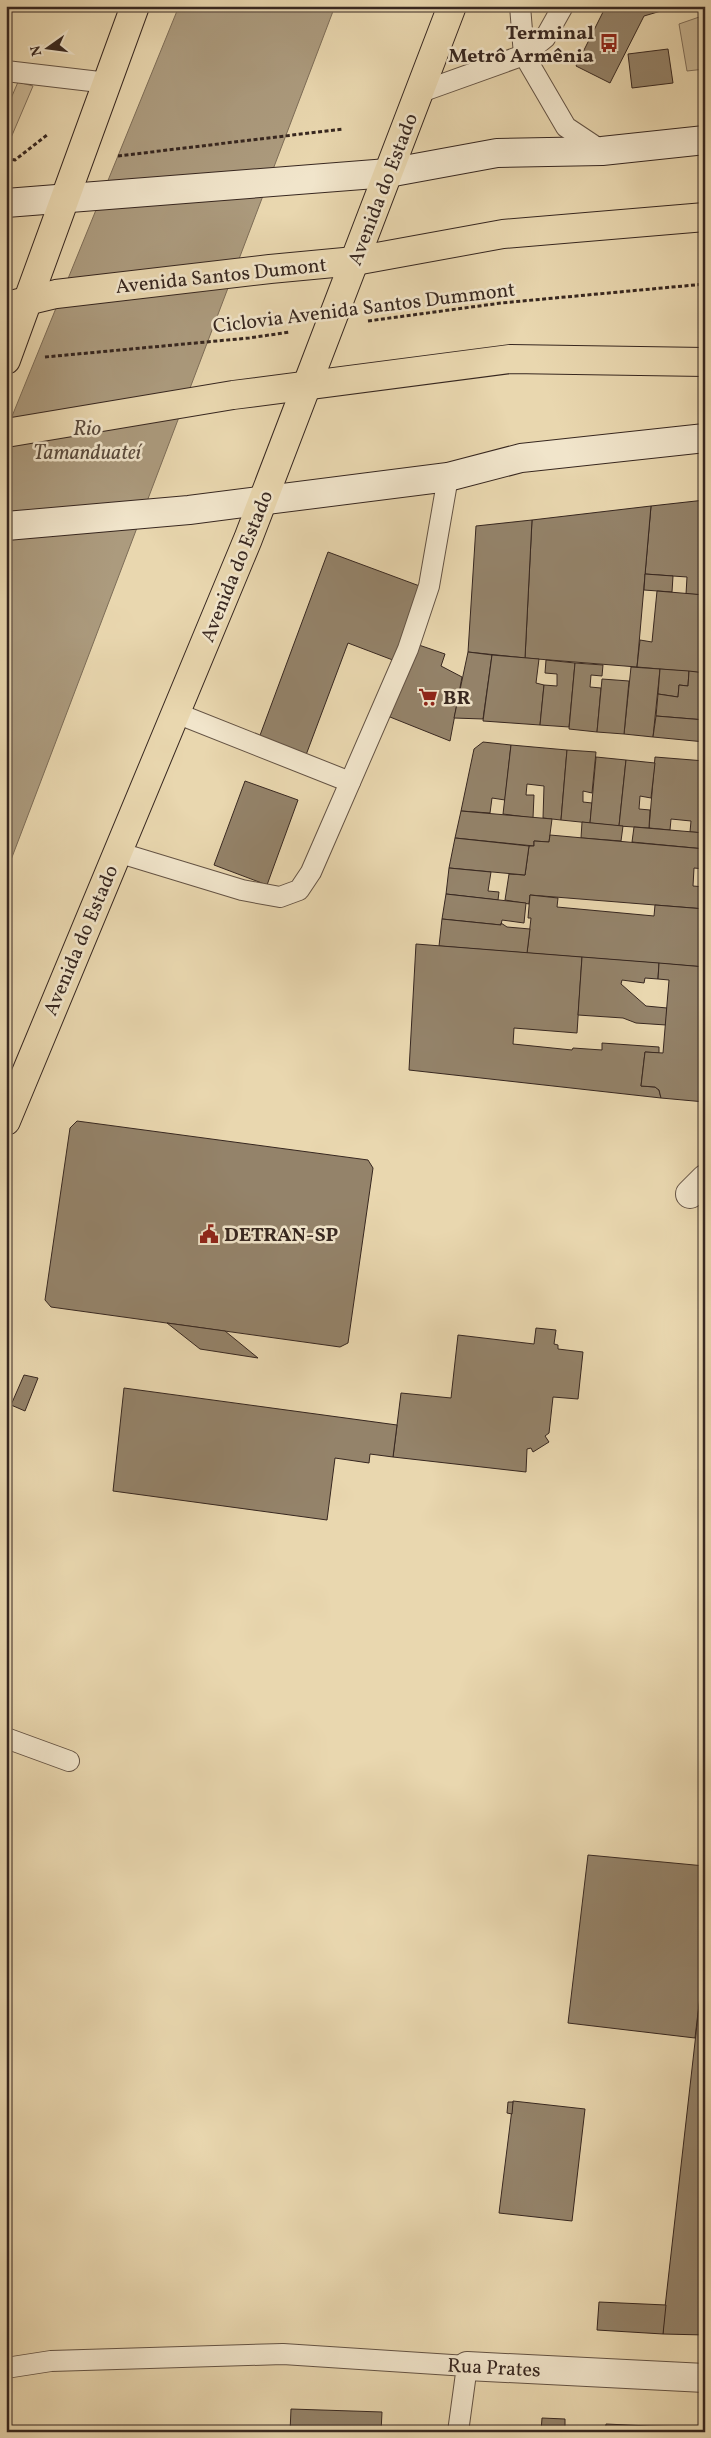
<svg xmlns="http://www.w3.org/2000/svg" width="711" height="2438" viewBox="0 0 711 2438" font-family="Vollkorn,serif">
<style>
.green{fill:#cbb997;stroke:#81705c}
.water{fill:#ac9b7e;stroke:#7d6d58}
.building{fill:#94836a;stroke:#372720}
.lines{fill:none;stroke-linecap:round;stroke-linejoin:round}
.service-casing{stroke:#645344;stroke-width:22}
.minor-casing{stroke:#645344;stroke-width:30}
.secondary-casing{stroke:#372720;stroke-width:30}
.trunk-casing{stroke:#372720;stroke-width:30}
.path{stroke:#372720;stroke-width:3;stroke-dasharray:4 2.5;stroke-linecap:butt}
.service{stroke:#f1e5cb;stroke-width:20}
.minor{stroke:#f1e5cb;stroke-width:28}
.secondary{stroke:#f1e5cb;stroke-width:28}
.trunk{stroke:#e9d7af;stroke-width:28}
.labels{text-anchor:middle;stroke-width:5;stroke-linejoin:round;paint-order:stroke}
.poi-label{font-size:20px;font-weight:bold;fill:#372720;stroke:#f1e5cb;text-anchor:start}
.street-label{font-size:20px;fill:#372720;stroke:#f1e5cb}
.water-label{font-size:21px;font-style:italic;fill:#5a4a3c;stroke:#f1e5cb}
</style>
<rect width="100%" height="100%" fill="#e9d7af"/>
<filter id="stains"><feTurbulence type="fractalNoise" baseFrequency=".004" numOctaves="4"/><feColorMatrix values="0 0 0 0 .2 0 0 0 0 .09 0 0 0 0 .02 0 0 0 .5 -.17"/></filter>
<radialGradient id="worn" r=".72"><stop offset=".6" stop-color="#630" stop-opacity="0"/><stop offset="1" stop-color="#630" stop-opacity=".3"/></radialGradient>
<g class="green">
<path d="M705,15v54l-18,2 -8,-47z"/>
<path d="M18,82l15,4 -23,54h-4v-30z"/>
</g>
<path class="water" d="M179,6h156l-329,867v-442z"/>
<g class="building">
<path d="M606,6h72l-34,10 -34,67 -34,-17z"/>
<path d="M668,49l5,34 -41,5 -4,-34z"/>
<path d="M705,500v95l-19,-1 1,-17 -42,-3 6,-68z"/>
<path d="M651,506l-14,161 -112,-9 7,-138z"/>
<path d="M532,520l-7,138 -57,-6 8,-126z"/>
<path d="M328,552l97,36 -27,74 -50,-19 -42,112 -47,-17z"/>
<path d="M645,574l28,2 -1,16 -28,-2z"/>
<path d="M657,591l48,4v78l-68,-6 3,-27 12,2z"/>
<path d="M416,644l29,10 -4,12 21,11 -12,64 -60,-24z"/>
<path d="M468,652l24,3 -9,64 -29,-1z"/>
<path d="M492,655l47,4 -3,24 8,2 -4,40 -57,-4z"/>
<path d="M546,660l29,3 -6,64 -29,-2 4,-40 13,1v-12l-12,-1z"/>
<path d="M575,663l28,2 -1,11 -11,-1 -1,12 11,1 -4,44 -28,-3z"/>
<path d="M631,667l29,2 -7,68 -29,-3z"/>
<path d="M660,669l29,2 -1,15 -9,-1 -1,12 -20,-3z"/>
<path d="M689,671l16,2v47l-49,-4 2,-22 20,3 1,-12 9,1z"/>
<path d="M602,679l27,2 -5,53 -27,-2z"/>
<path d="M656,716l49,4v22l-52,-5z"/>
<path d="M483,742l28,3 -6,55 -13,-2 -2,15 -29,-2 13,-62z"/>
<path d="M511,745l56,5 -6,70 -18,-2 1,-32 -17,-2 -1,11h8l-1,23 -30,-4z"/>
<path d="M567,750l29,2 -4,41 -9,-2v11l9,1 -2,20 -29,-3z"/>
<path d="M596,757l30,3 -7,66 -29,-3z"/>
<path d="M655,757l50,4v72l-15,-1 1,-11 -20,-2 -1,11 -21,-2z"/>
<path d="M626,760l29,3 -4,35 -11,-2 -1,13 11,1 -1,18 -30,-2z"/>
<path d="M245,781l53,19 -31,85 -53,-20z"/>
<path d="M461,811l91,8 -3,23 -15,-1v5l-79,-8z"/>
<path d="M582,822l41,4 -2,15 -40,-3z"/>
<path d="M634,827l71,6v16l-73,-7z"/>
<path d="M550,835l155,14v20l-11,-1 -1,18 12,1v22l-175,-14 -1,9 -24,-4 4,-26 16,1 4,-29h5v-5l15,1z"/>
<path d="M455,838l74,8 -4,29 -76,-7z"/>
<path d="M449,868l42,4 -3,19 11,1 -1,8 -52,-6z"/>
<path d="M446,894l80,9 -2,20 -22,-3 -1,5 -59,-6z"/>
<path d="M530,895l28,3 -1,9 97,9 1,-11 50,4v58l-178,-14 4,-35h-3z"/>
<path d="M442,919l59,6v-2l6,4 23,2 -3,24 -88,-7z"/>
<path d="M416,944l166,13 -5,76 -63,-5 -1,16 59,6 1,-2 29,2v-7l57,4v6l-14,-1 -4,34 14,1 4,3 2,8 -252,-28z"/>
<path d="M582,957l77,6 -1,16 -13,-1 -1,5 -22,-3 -1,4 25,22 21,2 -1,17 -30,-2 -13,-5 -45,-3z"/>
<path d="M659,963l46,4v135l-44,-4 -2,-8 -4,-3 -14,-1 4,-34 18,1 6,-73 -11,-1z"/>
<path d="M77,1121l291,39 5,8 -25,175 -8,4 -289,-40 -6,-7 25,-172z"/>
<path d="M167,1323l58,8 33,27 -58,-9z"/>
<path d="M536,1328l20,2 -2,14 4,1v4l25,3 -5,47 -25,-2 -4,36 -4,3 4,6 -16,10 -2,-4 -4,1 -1,23 -133,-15 8,-64 50,5 7,-63 76,9z"/>
<path d="M24,1375l14,3 -13,33 -14,-6z"/>
<path d="M124,1388l273,37 -4,32 -23,-3 -1,9 -34,-5 -8,62 -214,-29z"/>
<path d="M588,1855l117,11v88l-10,84 -127,-15z"/>
<path d="M705,1954v381l-42,-1 1,-18z"/>
<path d="M513,2101l72,8 -13,112 -73,-8z"/>
<path d="M508,2102h5l-1,12 -5,-1z"/>
<path d="M599,2302l67,3 -3,29 -66,-4z"/>
<path d="M291,2409l91,3 -1,20h-91z"/>
<path d="M542,2418l23,1v13h-24z"/>
<path d="M606,2424l43,2 -1,6h-43z"/>
<path d="M649,2426l50,1v5h-51z"/>
</g>
<g class="lines">
<g class="service-casing">
<g id="service">
<path d="M520,6l4,49 42,72 36,24"/>
<path d="M6,71l102,12"/>
<path d="M418,93l106,-38 21,-17 18,-32"/>
<path d="M176,713l174,69"/>
<path d="M117,852l125,38 38,7 19,-7 12,-18 97,-223 21,-63 19,-109"/>
<path d="M6,1738l63,23"/>
<path d="M6,2368l45,-7 232,-7 184,12 -9,66"/>
</g>
</g>
<g class="minor-casing">
<g id="minor">
<path d="M690,1194l15,-15"/>
<path d="M467,2366l238,12"/>
</g>
</g>
<g class="secondary-casing">
<g id="secondary">
<path d="M6,203l382,-30 109,-20 105,-2 103,-11"/>
<path d="M6,526l183,-16 259,-33 73,-19 184,-20"/>
</g>
</g>
<g class="trunk-casing">
<g id="trunk">
<path d="M6,306l50,-12 214,-25 85,-8 148,-27 202,-17"/>
<path d="M6,360l129,-354"/>
<path d="M6,433l227,-38 277,-36 195,3"/>
<path d="M6,1121l242,-582 204,-533"/>
</g>
</g>
<g class="path">
<path d="M118,156l225,-27"/>
<path d="M6,158l9,2 32,-25"/>
<path d="M368,321l133,-18 204,-19"/>
<path d="M45,357l204,-19 41,-6"/>
</g>
<use href="#service" class="service"/>
<use href="#minor" class="minor"/>
<use href="#secondary" class="secondary"/>
<use href="#trunk" class="trunk"/>
</g>
<defs>
<g id="bus-bare" transform="scale(1.5)"><path d="M-5-6H5V4H4V6H2V4H-2V6H-4V4H-5ZM-3.5-4V0h7V-4ZM-3.5 1.2v1.5H-2V1.2ZM2 1.2v1.5H3.5V1.2Z" fill="#8f2418" stroke="#f1e5cb" stroke-width="2.5" paint-order="stroke"/></g>
<g id="supermarket-bare" transform="scale(1.5)"><path d="M-6-5.5h2.5l.6 2H6L4.5 2H-2.5L-4.4-4H-6ZM-1.5 3.2a1.3 1.3 0 1 0 .1 0ZM3 3.2a1.3 1.3 0 1 0 .1 0Z" fill="#8f2418" stroke="#f1e5cb" stroke-width="2.5" paint-order="stroke"/></g>
<g id="civic-bare" transform="scale(1.5)"><path d="M-.6-6.5H3V-4.5H.6V-3L4-1V1h2V6H-6V1h2V-1L-.6-3ZM-1.2 2.5V6h2.4V2.5Z" fill="#8f2418" stroke="#f1e5cb" stroke-width="2.5" paint-order="stroke"/></g>
</defs>
<g fill-rule="evenodd">
<use href="#bus-bare" x="609" y="43"/>
<use href="#supermarket-bare" x="428" y="697"/>
<use href="#civic-bare" x="209" y="1234"/>
</g>
<g class="labels">
<g class="poi-label">
<text x="594" y="39" text-anchor="end">Terminal<tspan x="594" dy="23">Metrô Armênia</tspan></text>
<text x="443" y="704">BR</text>
<text x="224" y="1241">DETRAN-SP</text>
</g>
<g class="street-label">
<text transform="translate(382 189) rotate(-69)" y="7">Avenida do Estado</text>
<text transform="translate(221 275) rotate(-6)" y="7">Avenida Santos Dumont</text>
<text transform="translate(364 307) rotate(-7)" y="7">Ciclovia Avenida Santos Dummont</text>
<text transform="translate(236 566) rotate(-68)" y="7">Avenida do Estado</text>
<text transform="translate(80 940) rotate(-67)" y="7">Avenida do Estado</text>
<text transform="translate(494 2367) rotate(3)" y="7">Rua Prates</text>
</g>
<g class="water-label">
<text x="87" y="435">Rio<tspan x="87" dy="24">Tamanduateí</tspan></text>
</g>
</g>
<rect width="711" height="2438" fill="none" stroke="#e9d7af" stroke-width="25"/>
<rect x="8" y="8" width="696" height="2423" fill="none" stroke="#372720" stroke-width="2.5"/>
<rect x="12" y="12" width="686" height="2413" fill="none" stroke="#372720"/>
<g transform="translate(48 48) rotate(256)" stroke="#f1e5cb" stroke-width="4" paint-order="stroke">
<path d="M0-4L9 19L0 12L-9 19Z" fill="#372720"/>
<text y="-8" font-size="14" font-weight="bold" text-anchor="middle" fill="#372720">N</text>
</g>
<rect width="100%" height="100%" filter="url(#stains)"/>
<rect width="100%" height="100%" fill="url(#worn)"/>
</svg>
